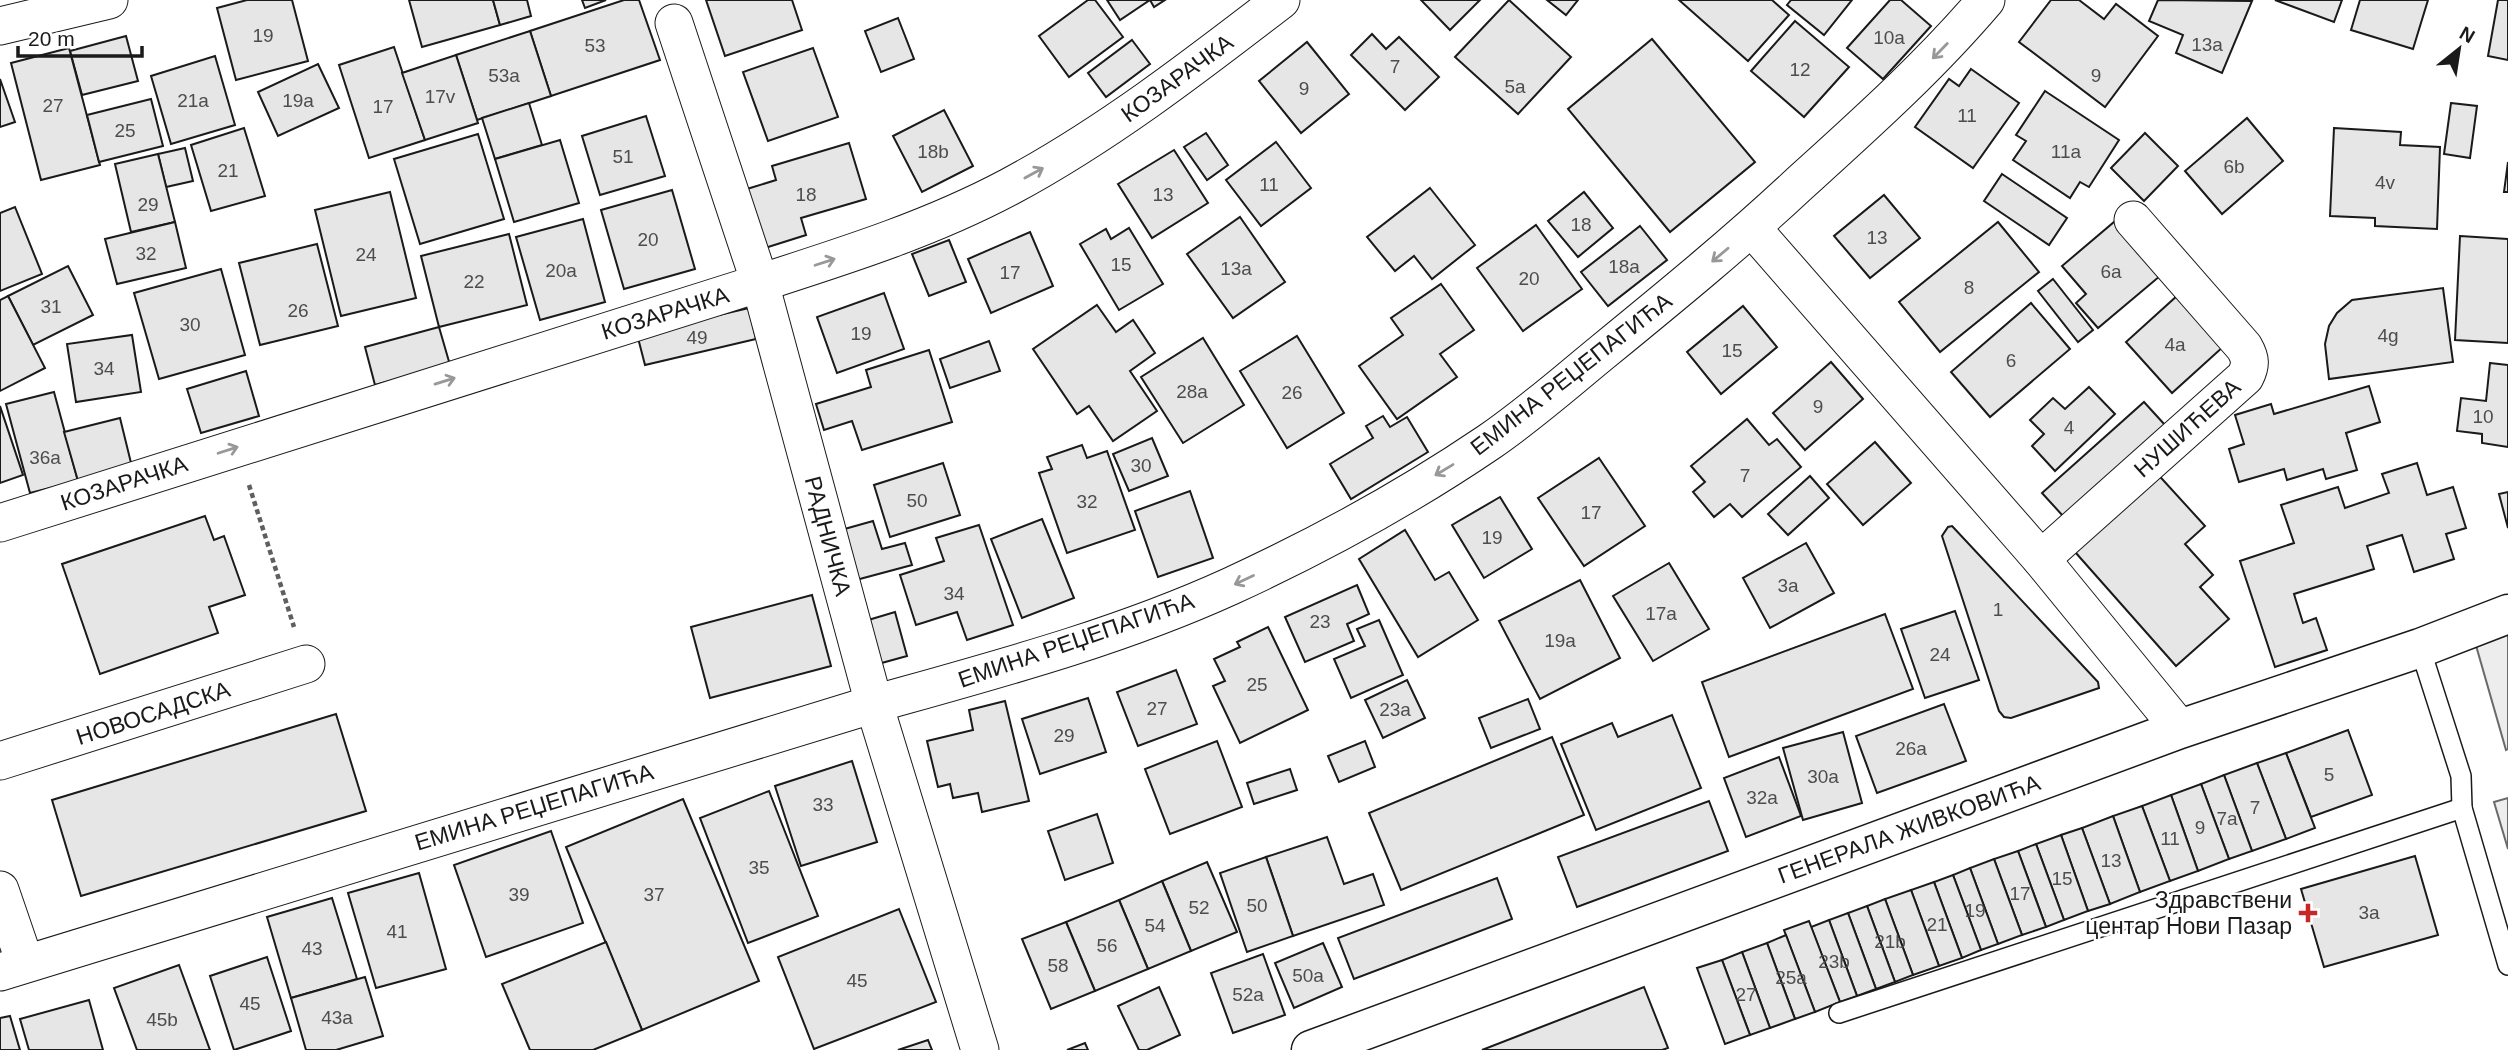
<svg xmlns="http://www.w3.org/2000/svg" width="2508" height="1050" viewBox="0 0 2508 1050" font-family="Helvetica,sans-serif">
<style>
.built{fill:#ededed;stroke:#6a6a6a;stroke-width:2}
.building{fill:#e6e6e6;stroke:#1a1a1a;stroke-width:2}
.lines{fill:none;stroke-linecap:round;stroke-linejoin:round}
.lane-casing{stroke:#1a1a1a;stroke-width:22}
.street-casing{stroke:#1a1a1a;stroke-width:39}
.secondary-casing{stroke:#1a1a1a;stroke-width:41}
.path{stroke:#5f5f5f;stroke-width:4.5;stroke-dasharray:5 3.5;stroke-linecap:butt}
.lane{stroke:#fff;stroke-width:19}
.street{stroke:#fff;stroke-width:37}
.secondary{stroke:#fff;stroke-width:38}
.oneway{stroke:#989898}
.poi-dot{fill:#c62828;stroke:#fff;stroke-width:2.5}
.labels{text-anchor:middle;stroke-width:5;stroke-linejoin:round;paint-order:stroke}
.number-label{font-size:19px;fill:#4d4d4d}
.street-label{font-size:23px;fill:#1a1a1a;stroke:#fff}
.poi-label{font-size:23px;fill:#1a1a1a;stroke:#fff;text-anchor:end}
</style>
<rect width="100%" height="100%" fill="#fff"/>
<g class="built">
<path d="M2508,614v135l-2,1 -35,-122z"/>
<path d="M2508,798v51l-14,-47z"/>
</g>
<g class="building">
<path d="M247,0h45l16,61 -72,19 -19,-72z"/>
<path d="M409,0h84l7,25 -78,22z"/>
<path d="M493,0h34l4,16 -31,9z"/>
<path d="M582,0h24l-21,8z"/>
<path d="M624,0h15l21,60 -109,36 -21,-65z"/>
<path d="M706,0h86l10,30 -77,26z"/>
<path d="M1088,0h7l28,37 -54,40 -30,-41z"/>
<path d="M1107,0h58l-11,7 -4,-7 -30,20z"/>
<path d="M1421,0h59l-30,30z"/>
<path d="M1509,0l62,57 -53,57 -63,-57z"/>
<path d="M1547,0h31l-12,15z"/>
<path d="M1679,0h93l17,15 -41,46z"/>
<path d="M1791,0h61l-28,35 -37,-30z"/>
<path d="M1890,0h11l30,26 -48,53 -36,-31z"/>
<path d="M2051,0h28l25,19 12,-15 42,32 -53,71 -86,-65z"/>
<path d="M2158,0l94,1 -30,72 -46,-20 7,-18 -34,-14z"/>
<path d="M2275,0h67l-8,22z"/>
<path d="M2360,0h68l-15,49 -62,-19z"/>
<path d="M2498,0h10v60l-20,-4z"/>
<path d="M898,18l16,41 -33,13 -16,-41z"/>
<path d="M1795,21l54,46 -45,50 -53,-46z"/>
<path d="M530,31l21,65 -74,24 -21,-65z"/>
<path d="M1372,34l14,15 13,-12 40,40 -34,33 -54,-55z"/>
<path d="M126,36l12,45 -56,14 -12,-44z"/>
<path d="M1652,39l103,123 -85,70 -102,-123z"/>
<path d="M1132,40l18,24 -44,33 -18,-24z"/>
<path d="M1307,42l42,52 -48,39 -42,-52z"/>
<path d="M394,47l31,93 -56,18 -30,-93z"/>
<path d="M69,48l31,117 -59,15 -30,-117z"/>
<path d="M813,48l25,69 -70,24 -25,-69z"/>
<path d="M456,55l22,68 -53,17 -23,-67z"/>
<path d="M215,56l20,69 -64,19 -20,-68z"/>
<path d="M318,64l21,44 -61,28 -20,-44z"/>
<path d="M1971,69l48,34 -46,65 -58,-41 34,-48 10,7z"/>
<path d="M0,79l15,43 -15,5z"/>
<path d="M2045,91l74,49 -30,47 -9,-5 -10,16 -57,-38 13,-19 -10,-6z"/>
<path d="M151,99l12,47 -64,16 -12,-47z"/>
<path d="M529,103l13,42 -47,14 -13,-41z"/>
<path d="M2451,103l26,3 -7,52 -26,-4z"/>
<path d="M944,110l29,56 -51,26 -29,-56z"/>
<path d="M646,116l19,60 -65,19 -18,-59z"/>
<path d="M2247,118l36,43 -61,53 -37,-43z"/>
<path d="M244,128l21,68 -54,15 -20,-66z"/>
<path d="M2334,128l67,4 -1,13 40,2 -3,82 -62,-3v-8l-45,-2z"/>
<path d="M1206,133l22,32 -21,15 -23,-33z"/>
<path d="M2145,133l33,33 -34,35 -33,-33z"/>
<path d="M478,134l26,85 -84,25 -26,-85z"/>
<path d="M560,140l19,63 -65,19 -19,-63z"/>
<path d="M1276,142l35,46 -50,38 -35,-46z"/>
<path d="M849,143l17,56 -65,19 5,17 -41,13 -18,-59 29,-9 -4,-14z"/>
<path d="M185,148l8,33 -27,6 -8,-33z"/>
<path d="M1174,150l34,53 -56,35 -34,-54z"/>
<path d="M158,154l17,68 -44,10 -16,-68z"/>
<path d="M2508,162v30h-4z"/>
<path d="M2002,174l65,44 -18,27 -65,-44z"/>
<path d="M1430,188l45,57 -43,34 -18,-23 -19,15 -28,-34z"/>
<path d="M672,190l23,79 -71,20 -23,-79z"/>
<path d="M390,192l26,106 -75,18 -26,-106z"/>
<path d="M1584,192l29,36 -35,29 -30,-36z"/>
<path d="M1884,195l36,43 -50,40 -36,-42z"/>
<path d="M15,207l27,67 -42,17v-78z"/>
<path d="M1240,217l45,65 -52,36 -46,-64z"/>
<path d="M583,219l22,83 -65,18 -24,-83z"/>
<path d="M175,222l11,46 -69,16 -12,-45z"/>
<path d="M1998,222l41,50 -99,80 -41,-50z"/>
<path d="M2114,222l46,54 -62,52 -22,-25 10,-9 -24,-28z"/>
<path d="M1536,225l46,64 -59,42 -46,-63z"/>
<path d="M1640,226l27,34 -59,46 -27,-34z"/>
<path d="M1129,228l34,56 -44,26 -39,-66 26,-15 5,10z"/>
<path d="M1030,232l23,54 -62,27 -23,-54z"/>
<path d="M509,234l18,71 -88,22 -18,-71z"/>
<path d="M2460,236l48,3v104l-53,-3z"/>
<path d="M949,240l17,42 -37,14 -17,-42z"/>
<path d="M317,244l21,82 -78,19 -21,-82z"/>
<path d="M68,266l25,49 -60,30 -25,-49z"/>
<path d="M221,269l24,86 -86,24 -25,-86z"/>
<path d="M2053,279l40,51 -15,12 -40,-51z"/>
<path d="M1441,284l33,46 -34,24 17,23 -60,42 -38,-53 44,-31 -12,-17z"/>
<path d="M2443,288l10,74 -124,17 -4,-35 4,-18 8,-13 15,-13z"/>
<path d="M884,293l20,56 -67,24 -20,-56z"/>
<path d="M2178,295l46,51 -52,47 -46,-51z"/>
<path d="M8,296l37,72 -45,23v-91z"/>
<path d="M2031,303l39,46 -80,68 -39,-45z"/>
<path d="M1097,305l19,27 17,-12 22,33 -25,18 27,40 -44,30 -24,-35 -12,8 -44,-65z"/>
<path d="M1743,306l34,41 -56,47 -34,-42z"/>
<path d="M749,308l7,31 -111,26 -8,-31z"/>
<path d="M439,327l11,38 -75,20 -10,-38z"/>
<path d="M132,335l9,57 -65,10 -9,-58z"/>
<path d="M1297,336l47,77 -57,35 -47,-77z"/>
<path d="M1203,338l41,67 -61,38 -42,-66z"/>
<path d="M989,341l11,30 -50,17 -10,-29z"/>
<path d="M929,350l23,72 -90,28 -10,-29 -28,9 -8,-26 55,-17 -5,-17z"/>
<path d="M1831,362l32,37 -58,51 -32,-37z"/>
<path d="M2490,363l18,2v82l-26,-4v-9l-25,-3 4,-33 25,3z"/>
<path d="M246,371l13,45 -58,17 -14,-44z"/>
<path d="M2369,386l11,36 -34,11 11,37 -31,9 -3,-10 -36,11 -3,-11 -45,13 -10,-33 15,-5 -9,-29 36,-11 3,10z"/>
<path d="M2089,387l26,27 -60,57 -23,-25 12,-12 -14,-14 23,-22 12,11z"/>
<path d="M54,392l24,89 -48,12 -24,-89z"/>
<path d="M2144,402l21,23 -102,91 -21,-23z"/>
<path d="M0,406l23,69 -23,8z"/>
<path d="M1383,416l7,11 17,-10 21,35 -77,47 -21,-35 43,-26 -7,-12z"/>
<path d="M120,418l12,49 -54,14 -14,-49z"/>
<path d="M1747,419l22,26 8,-6 24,28 -59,50 -12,-13 -16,13 -21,-25 12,-10 -14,-16z"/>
<path d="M1152,438l16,38 -39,15 -16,-37z"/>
<path d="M1875,442l36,41 -48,42 -36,-41z"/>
<path d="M1082,445l5,13 20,-7 28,79 -68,23 -28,-80 13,-4 -5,-12z"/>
<path d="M1599,458l46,68 -61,40 -46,-68z"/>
<path d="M943,463l17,52 -70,22 -16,-52z"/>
<path d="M2417,463l10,32 26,-8 13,41 -20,6 8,25 -40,13 -12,-37 -35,11 7,23 -80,25 9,29 13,-5 11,32 -52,17 -35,-106 54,-18 -13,-38 57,-18 7,21 44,-15 -7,-19z"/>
<path d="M2153,469l52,57 -20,18 28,31 -13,12 29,32 -53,47 -108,-122z"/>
<path d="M1810,476l19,22 -41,37 -20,-21z"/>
<path d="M1190,491l23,67 -55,19 -23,-66z"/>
<path d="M2508,492v36l-9,-34z"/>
<path d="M1500,497l32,52 -48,29 -32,-53z"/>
<path d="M205,516l9,24 10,-4 21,59 -36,12 9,26 -118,41 -38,-110z"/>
<path d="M1042,519l32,79 -52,20 -31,-79z"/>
<path d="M873,521l9,28 23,-6 7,22 -56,15 -15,-50z"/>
<path d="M979,525l34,100 -46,15 -10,-28 -41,13 -16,-50 44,-14 -8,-23z"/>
<path d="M1952,526l146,156 1,6 -88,30 -7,-1 -5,-6 -57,-175 6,-9z"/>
<path d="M1405,530l30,50 14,-8 29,48 -60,37 -59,-98z"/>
<path d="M1806,543l28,50 -64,35 -27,-50z"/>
<path d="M1669,563l40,66 -56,32 -40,-65z"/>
<path d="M1580,580l40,78 -80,41 -41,-78z"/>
<path d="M1357,585l12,29 -22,10 7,17 -49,21 -20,-45z"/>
<path d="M812,595l19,71 -121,32 -19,-71z"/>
<path d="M1955,611l24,69 -54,18 -24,-69z"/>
<path d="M895,612l12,44 -29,8 -13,-43z"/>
<path d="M1885,614l28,75 -184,68 -27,-75z"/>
<path d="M1379,620l24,55 -52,23 -17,-39 31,-13 -8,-17z"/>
<path d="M1268,627l40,83 -68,33 -27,-57 12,-5 -11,-22 26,-12 -3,-5z"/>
<path d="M1176,670l21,54 -59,22 -21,-54z"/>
<path d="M1407,680l18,38 -42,20 -18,-38z"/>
<path d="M1088,698l18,54 -66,22 -18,-55z"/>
<path d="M1528,699l12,30 -49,19 -12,-30z"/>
<path d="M1005,701l24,100 -47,11 -4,-19 -25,5 -3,-14 -12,3 -11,-46 46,-11 -4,-20z"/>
<path d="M1944,704l22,57 -89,32 -21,-57z"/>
<path d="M336,714l30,97 -285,85 -29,-96z"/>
<path d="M1672,715l29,73 -105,42 -35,-86 51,-21 6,14z"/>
<path d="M2348,730l24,65 -61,22 -25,-64z"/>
<path d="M1843,732l19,71 -59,17 -20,-72z"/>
<path d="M1552,737l32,78 -183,75 -32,-77z"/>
<path d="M1217,741l25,66 -72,27 -25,-65z"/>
<path d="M1365,741l10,26 -36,15 -11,-26z"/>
<path d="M2286,753l29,75 -29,11 -29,-76z"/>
<path d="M1779,757l22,59 -55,21 -22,-59z"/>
<path d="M852,761l25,81 -76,24 -26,-80z"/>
<path d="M2257,763l29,76 -34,12 -28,-76z"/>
<path d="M1290,769l7,21 -43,14 -7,-21z"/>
<path d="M2224,775l28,76 -23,8 -28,-75z"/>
<path d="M2201,784l28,75 -31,12 -27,-76z"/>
<path d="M769,791l49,125 -70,27 -48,-125z"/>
<path d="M2171,795l27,76 -28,10 -28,-75z"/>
<path d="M683,799l76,182 -117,49 -76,-183z"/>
<path d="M1709,801l19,50 -151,56 -19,-50z"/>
<path d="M2142,806l28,75 -30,11 -27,-76z"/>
<path d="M1097,814l16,49 -48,17 -17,-49z"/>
<path d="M2113,816l27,76 -30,12 -28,-76z"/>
<path d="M2082,828l28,76 -22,7 -27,-76z"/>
<path d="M551,831l32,92 -97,34 -32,-92z"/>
<path d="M2061,835l27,76 -24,9 -28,-76z"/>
<path d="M1327,837l17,47 29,-10 11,31 -91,31 -27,-79z"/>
<path d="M2036,844l28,76 -18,7 -28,-76z"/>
<path d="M2018,851l28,76 -24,8 -28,-76z"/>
<path d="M2415,856l23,79 -114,32 -23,-78z"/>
<path d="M1266,857l27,79 -46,16 -27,-79z"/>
<path d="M1994,859l28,76 -24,9 -28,-76z"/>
<path d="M1207,862l30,70 -46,19 -29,-70z"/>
<path d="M1970,868l28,76 -17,6 -28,-75z"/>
<path d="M419,873l27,96 -70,19 -28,-95z"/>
<path d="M1953,875l28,75 -19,8 -28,-76z"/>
<path d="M1497,878l15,41 -158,60 -16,-41z"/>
<path d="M1162,881l29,70 -43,18 -29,-69z"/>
<path d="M1934,882l28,76 -23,8 -28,-76z"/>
<path d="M1911,890l28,76 -26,9 -28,-76z"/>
<path d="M332,898l25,81 -66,19 -24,-81z"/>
<path d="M1885,899l28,76 -18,7 -28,-76z"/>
<path d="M1119,900l29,69 -53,22 -29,-69z"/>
<path d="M1867,906l28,76 -19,7 -28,-76z"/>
<path d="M899,909l37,93 -122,47 -36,-92z"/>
<path d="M1848,913l28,76 -19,7 -28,-76z"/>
<path d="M1829,920l28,76 -17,6 -29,-75z"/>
<path d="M1809,921l31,81 -25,10 -31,-82z"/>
<path d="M1066,922l29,69 -44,18 -29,-70z"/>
<path d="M1786,935l29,77 -20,7 -28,-76z"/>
<path d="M606,942l36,88 -49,20h-63l-28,-66z"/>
<path d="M1323,943l19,44 -48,21 -19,-45z"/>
<path d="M1767,943l28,76 -25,9 -28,-76z"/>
<path d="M1742,952l28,76 -20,7 -28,-75z"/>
<path d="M1263,954l22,61 -52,18 -22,-60z"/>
<path d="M267,957l24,74 -57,19 -24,-74z"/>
<path d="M1722,960l28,75 -25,9 -28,-76z"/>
<path d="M179,965l31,85h-73l-23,-62z"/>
<path d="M365,977l18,59 -47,14h-30l-15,-52z"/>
<path d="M1159,987l21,48 -33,15h-8l-21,-44z"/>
<path d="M1644,987l24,61 -6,2h-180z"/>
<path d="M89,1000l14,50h-74l-9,-31z"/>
<path d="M10,1016l10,34h-20v-32z"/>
<path d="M928,1040l4,10h-34z"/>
<path d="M1085,1043l3,7h-21z"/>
</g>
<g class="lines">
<g class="lane-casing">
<g id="lane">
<path d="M2420,648l41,128 1,32 46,157"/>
<path d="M1839,1013l623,-205"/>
</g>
</g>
<g class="street-casing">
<g id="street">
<path d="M674,23l86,260 114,421 106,346"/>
<path d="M0,26l109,-26"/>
<path d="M1752,228l289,331 139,170"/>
<path d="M0,523l760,-240c84,-27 170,-54 249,-96 97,-52 185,-120 272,-187"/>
<path d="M2041,559l204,-182c6,-12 6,-18 -1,-30l-111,-127"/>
<path d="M0,761l306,-97"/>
<path d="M0,890l25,73"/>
<path d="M0,972l874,-268c121,-34 243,-66 357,-118 89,-41 177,-89 258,-144 41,-28 78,-61 116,-92 66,-54 132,-108 194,-166 65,-59 130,-117 187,-184"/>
</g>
</g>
<g class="secondary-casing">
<path id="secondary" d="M1311,1050l869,-321 240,-81 88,-34"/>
</g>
<path class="path" d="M249,485l45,142"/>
<use href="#lane" class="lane"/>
<use href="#street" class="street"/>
<use href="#secondary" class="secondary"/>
</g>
<defs><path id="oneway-shaft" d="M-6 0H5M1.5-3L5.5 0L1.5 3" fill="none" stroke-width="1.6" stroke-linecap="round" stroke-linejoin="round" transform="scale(1.75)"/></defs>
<g class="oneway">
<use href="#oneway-shaft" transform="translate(1940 51) rotate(134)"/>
<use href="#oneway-shaft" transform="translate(1034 173) rotate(-29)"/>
<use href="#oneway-shaft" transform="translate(1720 255) rotate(140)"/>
<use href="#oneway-shaft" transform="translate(825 262) rotate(-18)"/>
<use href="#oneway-shaft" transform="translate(445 381) rotate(-17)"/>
<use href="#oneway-shaft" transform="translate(228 450) rotate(-18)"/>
<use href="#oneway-shaft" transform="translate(1444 470) rotate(149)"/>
<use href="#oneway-shaft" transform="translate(1244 580) rotate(155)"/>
</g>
<path class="poi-dot" d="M2304.5 902.5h7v7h7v7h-7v7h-7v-7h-7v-7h7z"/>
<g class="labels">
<g class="number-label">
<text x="263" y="42">19</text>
<text x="1889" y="44">10a</text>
<text x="2207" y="51">13a</text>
<text x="595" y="52">53</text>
<text x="1395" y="73">7</text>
<text x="1800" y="76">12</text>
<text x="504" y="82">53a</text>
<text x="2096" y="82">9</text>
<text x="1515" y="93">5a</text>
<text x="1304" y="95">9</text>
<text x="440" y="103">17v</text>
<text x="193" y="107">21a</text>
<text x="298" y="107">19a</text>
<text x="53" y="112">27</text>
<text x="383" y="113">17</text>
<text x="1967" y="122">11</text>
<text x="125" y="137">25</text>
<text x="933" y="158">18b</text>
<text x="2066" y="158">11a</text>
<text x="623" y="163">51</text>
<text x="2234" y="173">6b</text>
<text x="228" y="177">21</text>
<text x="2385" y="189">4v</text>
<text x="1269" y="191">11</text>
<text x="806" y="201">18</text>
<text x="1163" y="201">13</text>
<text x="148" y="211">29</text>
<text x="1581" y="231">18</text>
<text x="1877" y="244">13</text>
<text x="648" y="246">20</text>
<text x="146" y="260">32</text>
<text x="366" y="261">24</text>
<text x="1121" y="271">15</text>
<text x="1624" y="273">18a</text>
<text x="1236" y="275">13a</text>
<text x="561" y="277">20a</text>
<text x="2111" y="278">6a</text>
<text x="1010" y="279">17</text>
<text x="1529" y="285">20</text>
<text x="474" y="288">22</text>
<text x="1969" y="294">8</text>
<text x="51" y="313">31</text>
<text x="298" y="317">26</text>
<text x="190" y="331">30</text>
<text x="861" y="340">19</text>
<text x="2388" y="342">4g</text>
<text x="697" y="344">49</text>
<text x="2175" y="351">4a</text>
<text x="1732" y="357">15</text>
<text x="2011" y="367">6</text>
<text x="104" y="375">34</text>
<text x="1192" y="398">28a</text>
<text x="1292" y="399">26</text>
<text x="1818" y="413">9</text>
<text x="2483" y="423">10</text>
<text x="2069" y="434">4</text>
<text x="45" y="464">36a</text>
<text x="1141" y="472">30</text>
<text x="1745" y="482">7</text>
<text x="917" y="507">50</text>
<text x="1087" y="508">32</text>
<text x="1591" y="519">17</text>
<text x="1492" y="544">19</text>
<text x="1788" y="592">3a</text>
<text x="954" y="600">34</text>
<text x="1998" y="616">1</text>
<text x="1661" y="620">17a</text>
<text x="1320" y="628">23</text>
<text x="1560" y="647">19a</text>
<text x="1940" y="661">24</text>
<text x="1257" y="691">25</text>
<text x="1157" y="715">27</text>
<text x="1395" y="716">23a</text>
<text x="1064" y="742">29</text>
<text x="1911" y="755">26a</text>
<text x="2329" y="781">5</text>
<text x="1823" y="783">30a</text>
<text x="1762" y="804">32a</text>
<text x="823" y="811">33</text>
<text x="2255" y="814">7</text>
<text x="2227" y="825">7a</text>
<text x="2200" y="834">9</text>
<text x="2170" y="845">11</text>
<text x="2111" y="867">13</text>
<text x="759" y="874">35</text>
<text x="2062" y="885">15</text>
<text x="2020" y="900">17</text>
<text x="519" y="901">39</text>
<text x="654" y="901">37</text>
<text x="1257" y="912">50</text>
<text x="1199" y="914">52</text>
<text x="1975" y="917">19</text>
<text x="2369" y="919">3a</text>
<text x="1937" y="931">21</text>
<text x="1155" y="932">54</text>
<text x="397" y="938">41</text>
<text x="1890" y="948">21b</text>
<text x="1107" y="952">56</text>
<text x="312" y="955">43</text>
<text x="1834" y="968">23b</text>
<text x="1058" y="972">58</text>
<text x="1308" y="982">50a</text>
<text x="1791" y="984">25a</text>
<text x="857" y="987">45</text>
<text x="1248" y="1001">52a</text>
<text x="1746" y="1001">27</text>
<text x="250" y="1010">45</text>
<text x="337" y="1024">43a</text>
<text x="162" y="1026">45b</text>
</g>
<g class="street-label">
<text transform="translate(1177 78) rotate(-36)" y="8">КОЗАРАЧКА</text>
<text transform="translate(665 313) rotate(-17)" y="8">КОЗАРАЧКА</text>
<text transform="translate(1571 374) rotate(-38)" y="8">ЕМИНА РЕЏЕПАГИЋА</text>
<text transform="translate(2187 428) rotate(-42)" y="8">НУШИЋЕВА</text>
<text transform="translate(124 483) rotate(-18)" y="8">КОЗАРАЧКА</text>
<text transform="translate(828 536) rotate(75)" y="8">РАДНИЧКА</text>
<text transform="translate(1076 640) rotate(-19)" y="8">ЕМИНА РЕЏЕПАГИЋА</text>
<text transform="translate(153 713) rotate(-18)" y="8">НОВОСАДСКА</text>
<text transform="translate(534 807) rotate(-17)" y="8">ЕМИНА РЕЏЕПАГИЋА</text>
<text transform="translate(1909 829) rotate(-20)" y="8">ГЕНЕРАЛА ЖИВКОВИЋА</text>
</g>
<g class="poi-label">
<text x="2292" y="908">Здравствени<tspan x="2292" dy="26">центар Нови Пазар</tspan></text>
</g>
</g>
<g transform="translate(2459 49) rotate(30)" stroke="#ffffff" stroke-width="5" paint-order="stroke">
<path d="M0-5L12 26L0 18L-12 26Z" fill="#1a1a1a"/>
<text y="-10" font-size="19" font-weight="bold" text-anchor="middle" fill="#1a1a1a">N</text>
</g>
<path d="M18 46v10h124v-10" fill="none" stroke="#1a1a1a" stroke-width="3.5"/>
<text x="28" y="46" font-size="21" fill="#1a1a1a" stroke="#ffffff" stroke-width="5" paint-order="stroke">20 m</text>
</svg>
